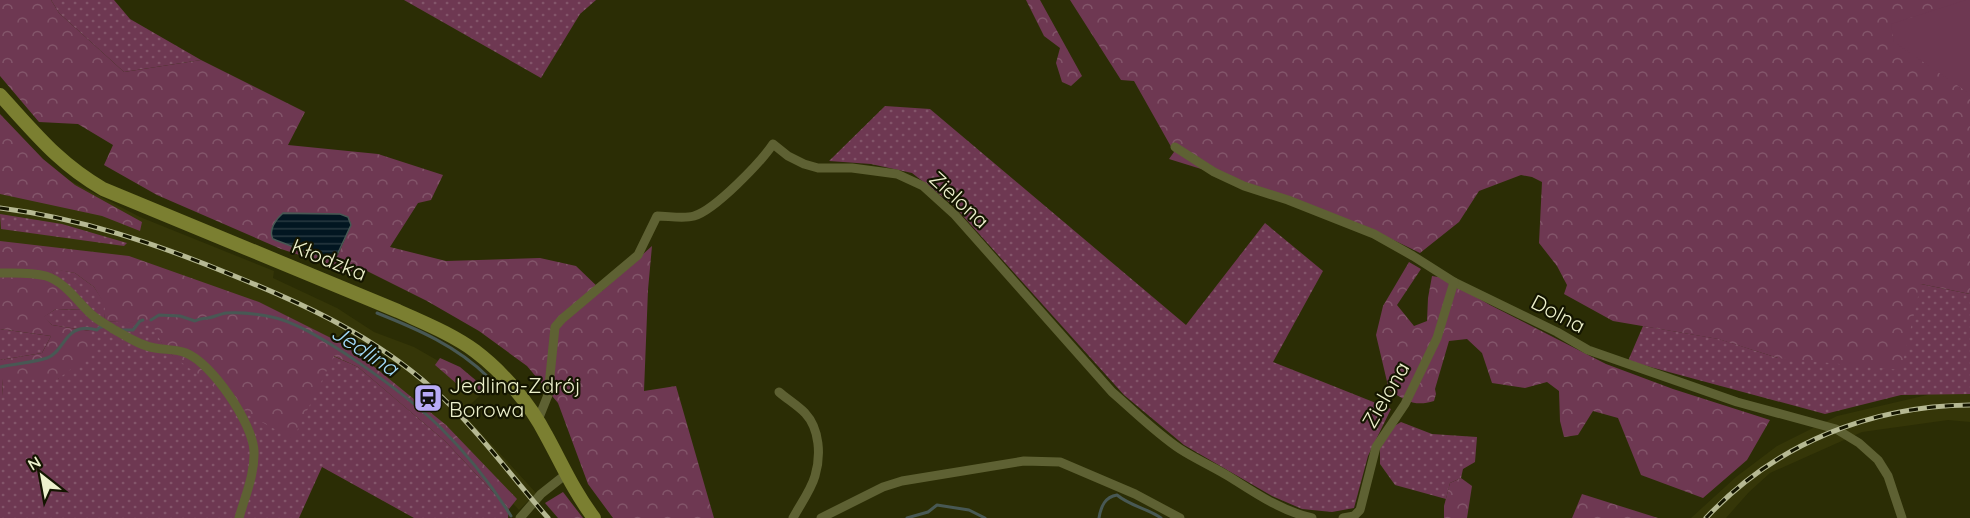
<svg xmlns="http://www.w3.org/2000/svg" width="1970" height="518" viewBox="0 0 1970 518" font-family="Quicksand,sans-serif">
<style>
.built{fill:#353608}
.grass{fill:url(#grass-dots)}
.forest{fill:url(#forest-crowns);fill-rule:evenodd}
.pitch{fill:#6e3852}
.water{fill:url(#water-rules);stroke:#485854;stroke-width:1.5}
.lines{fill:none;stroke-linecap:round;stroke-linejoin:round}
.stream{stroke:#485854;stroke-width:3}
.minor{stroke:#5e6133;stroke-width:9}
.secondary{stroke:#7b7f31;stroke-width:14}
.rail-casing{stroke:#b6b993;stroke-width:5}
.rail{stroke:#141500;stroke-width:3;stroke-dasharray:9;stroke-linecap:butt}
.labels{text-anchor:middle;stroke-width:4.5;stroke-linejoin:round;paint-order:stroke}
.street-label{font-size:21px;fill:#edf1cc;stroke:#141500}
.poi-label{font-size:21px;fill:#edf1cc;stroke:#141500;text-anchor:start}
.water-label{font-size:22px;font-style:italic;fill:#a1d9f7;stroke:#141500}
</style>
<defs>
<pattern id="grass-dots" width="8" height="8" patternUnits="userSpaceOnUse" patternTransform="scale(1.5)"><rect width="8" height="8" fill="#6e3852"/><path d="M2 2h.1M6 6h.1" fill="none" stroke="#83556a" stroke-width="1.8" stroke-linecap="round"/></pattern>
<pattern id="forest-crowns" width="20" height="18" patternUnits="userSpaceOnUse" patternTransform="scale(1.5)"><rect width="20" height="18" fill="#6e3852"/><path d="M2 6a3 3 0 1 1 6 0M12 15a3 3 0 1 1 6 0" fill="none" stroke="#83556a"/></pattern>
<pattern id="water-rules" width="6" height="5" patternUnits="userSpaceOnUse" patternTransform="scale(1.5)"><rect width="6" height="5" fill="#021621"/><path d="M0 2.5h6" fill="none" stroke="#273840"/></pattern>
</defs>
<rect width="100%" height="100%" fill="#2b2d05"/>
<g class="built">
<path d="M0,168l51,3 89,46 134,54 -1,7 64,30 37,24 40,15 47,27 23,18 -22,20 74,81 -17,17 -24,-25 -495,-221z"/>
<path d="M1970,385v37l-22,-2 -86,12 -92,41 -21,19 -23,26h-35l45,-41 41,-31 60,-30z"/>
</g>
<g class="grass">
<path d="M51,0h63l16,19 71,41 -77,12 -65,-59z"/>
<path d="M404,0h192l-16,14 -39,64z"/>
<path d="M885,106l45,3 256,216 79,-102 58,48 -50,91 118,47 -23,47 -14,52 -22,4 -30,-3 -30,-13 -88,-51 -60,-50 -170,-189 -42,-33 -41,-9 -42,-3z"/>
<path d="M0,214l62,10 65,19 -3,3 -123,-17z"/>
<path d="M50,268l25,5 19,14 12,18 -2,16 49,2 12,27 127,88 41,-82 25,11 87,74 64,68 -1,9h-94l-92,-51 -23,51h-299v-121l2,-1 1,-17h55l32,-48 -38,-6 -9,-8 13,-8 28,1 -25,-27z"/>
<path d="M1921,284l49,10v100l-69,1 -76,19 -197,-53 15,-35 76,13 59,19z"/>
<path d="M0,329l51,7 -9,17 -42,7z"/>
<path d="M1401,422l31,12 45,3 -2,25 -12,7 -2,9 -11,5 -4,16 -51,-14 -15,-21v-18l8,-16z"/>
</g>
<g class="forest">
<path d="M0,0h51l8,13 65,59 77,-12 104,52 -17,33 90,9 65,21 -12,25 -13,3 -28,44 56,14 94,-3 36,8 26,25 50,-45 -4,44 -4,101 32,-5 38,132h-101l-25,-34 -30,-81 -31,-37 -48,-35 -52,-30 -64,-32 -11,3 -71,-23 -124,-54 -53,-30 9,-20 -35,-21 -39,-2 -39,-46zM277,219l73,2 1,4 -13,30 -5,3 -62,-23z"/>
<path d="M1026,0h14l42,76 -11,10 -9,-4 -6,-19 4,-15 -16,-12z"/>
<path d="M1070,0h900v294l-49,-10 -20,86 -123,-12 -60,-19 -105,-18 -49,-27 3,-9 -10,-19 -18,-23 3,-61 -10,-5 -11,-2 -42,16 -20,31 -39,31c-80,-41 -166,-68 -251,-94l5,-7 -40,-71 -13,-1z"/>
<path d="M0,114l43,45 32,26 67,37 -2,9 -38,-15 -102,-22z"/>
<path d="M0,241l129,15 130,46 82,41 26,18 79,64 71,74 -8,10 -64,-68 -87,-74 -24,-11 -41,83 -35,-19 -93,-70 -13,-26 -48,-3 1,-16 -11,-18 -19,-14 -24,-4 8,14 26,27 -29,-1 -12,8 8,8 38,6 -1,24 -31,24h-55l-1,18h-2v-37l42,-7 9,-17 -51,-7z"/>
<path d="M1409,262l12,7 -24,36 17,21 13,-5 1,-23 4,-22 12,2 46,27 116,59 67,25 97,31 -23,40 -44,38 -62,-23 -23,-57 -25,-7 -15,24 -14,2 -4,-16 -1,-30 -12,-9 -22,6 -33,-5 -10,-30 -15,-14 -18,2 -14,48 1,5 -2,7c-19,6 -28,0 -45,-11l-13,-55 7,-29z"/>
<path d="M440,358l20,9 25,21 -11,4 -17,-8 -22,-19z"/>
<path d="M1461,478l11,8 -5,32h-23v-12l6,-23z"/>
<path d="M563,492l20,26h-25l-13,-15z"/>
<path d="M1582,494l76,24h-86z"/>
</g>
<path class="pitch" d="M1966,0h4v94l-76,-52 -3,-18z"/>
<path class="water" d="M283,213l57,1 8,3 3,8 -14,30c-11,7 -50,-11 -64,-16 -5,-9 3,-20 10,-26z"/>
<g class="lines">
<g class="stream">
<path d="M377,313c40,16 80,33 111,64"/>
<path d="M151,320l8,-5 21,1 15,5c6,-3 7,-2 13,-3 6,-1 12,-4 18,-5 14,-1 32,1 46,4 42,8 136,79 168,110 27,27 51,57 71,89"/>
<path d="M122,330h11l7,-9 3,-1"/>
<path d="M0,367c13,-3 36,-5 47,-9 19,-7 17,-37 50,-28l3,-3h2"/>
<path d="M907,518l21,-6 9,-7 32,5 16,8"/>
<path d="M1099,518c2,-12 6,-21 18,-23 13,11 30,13 44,23"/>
</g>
<g class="minor">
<path d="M1175,147l39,25 30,14 44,14 86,34 39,22 41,26 103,50 31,18 149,52 99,27 23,14 19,17 10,16 14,42"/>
<path d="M0,273c15,0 31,-1 46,3 19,6 31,25 45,38 6,6 15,10 22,15 13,7 27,17 42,19 11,2 20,1 31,5 26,10 67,71 68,98 1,23 -9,45 -15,67"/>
<path d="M779,392c8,7 18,13 26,21 15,16 16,43 10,63 -4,14 -15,29 -22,42"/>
<path d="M538,420l10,-25 7,-68 7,-8 76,-64 19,-39c11,0 27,3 37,0 21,-6 67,-54 79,-72l15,12 16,8 14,4h34l45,6 26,12 32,29 157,177c22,19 44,41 68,57 17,11 36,19 53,30 25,16 49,32 79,39"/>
<path d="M520,518l21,-24 24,-19"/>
<path d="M821,518l62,-31 19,-6 122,-20 36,1 75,32 45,24"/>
<path d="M1343,518l11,-2 6,-6 16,-63 29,-43 32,-66 17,-56"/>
</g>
<path class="secondary" d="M0,95c35,38 58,68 103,94l295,122c26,12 54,23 77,40 28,21 55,53 71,84 16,29 28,57 48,83"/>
<g class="rail-casing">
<g id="rail">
<path d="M0,208c80,10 157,36 232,67 74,30 140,60 201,114 43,38 77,86 115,129"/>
<path d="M1706,518c69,-74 164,-112 264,-113"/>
</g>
</g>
<use href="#rail" class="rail"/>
</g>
<defs>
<g id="station-square" transform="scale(1.5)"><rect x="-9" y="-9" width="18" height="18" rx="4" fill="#b8abf7" stroke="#141500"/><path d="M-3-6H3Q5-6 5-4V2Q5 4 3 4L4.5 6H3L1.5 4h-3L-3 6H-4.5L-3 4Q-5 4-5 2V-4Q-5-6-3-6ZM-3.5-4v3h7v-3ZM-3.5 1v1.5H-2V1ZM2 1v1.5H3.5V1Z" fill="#111"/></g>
</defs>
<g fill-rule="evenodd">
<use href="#station-square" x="428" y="398"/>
</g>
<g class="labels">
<g class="street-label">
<text transform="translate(959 200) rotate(43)" y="7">Zielona</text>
<text transform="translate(329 260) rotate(22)" y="7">Kłodzka</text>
<text transform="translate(1558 314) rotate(28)" y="7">Dolna</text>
<text transform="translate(1386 395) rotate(-60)" y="7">Zielona</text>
</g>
<g class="poi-label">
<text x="449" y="393">Jedlina-Zdrój<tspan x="449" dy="24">Borowa</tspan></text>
</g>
<g class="water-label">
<text transform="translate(365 350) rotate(33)" y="8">Jedlina</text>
</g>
</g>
<g transform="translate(42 476) rotate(329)" stroke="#141500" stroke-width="4.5" paint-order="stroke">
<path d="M0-4.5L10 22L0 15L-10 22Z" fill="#edf1cc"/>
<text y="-9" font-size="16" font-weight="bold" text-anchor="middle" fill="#edf1cc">N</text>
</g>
</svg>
